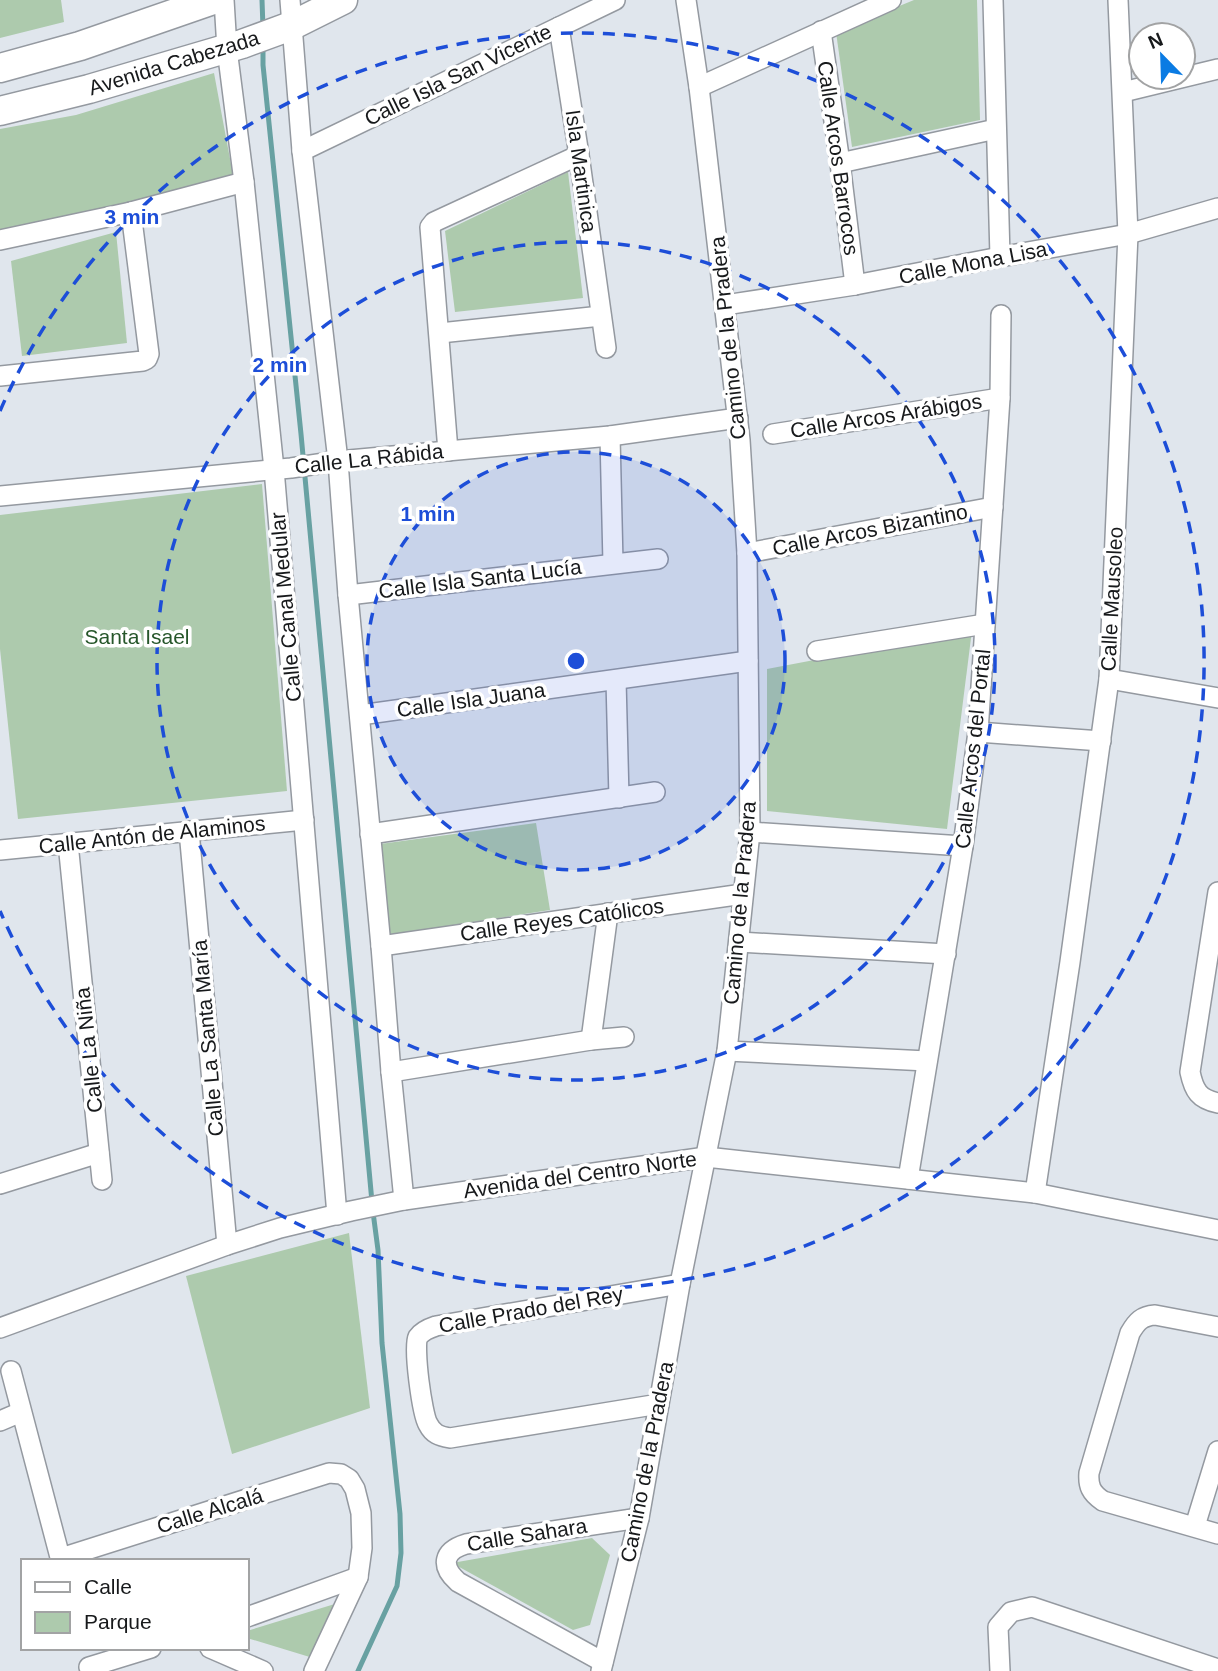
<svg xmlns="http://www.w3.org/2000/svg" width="1218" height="1671" viewBox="0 0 1218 1671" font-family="Arial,sans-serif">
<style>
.green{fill:#adcaad}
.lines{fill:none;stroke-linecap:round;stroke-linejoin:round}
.stream{stroke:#68a1a2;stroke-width:5}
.street-casing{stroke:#9499a0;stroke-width:22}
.secondary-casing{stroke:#9499a0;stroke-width:31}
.street{stroke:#fff;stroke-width:19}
.secondary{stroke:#fff;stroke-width:28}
.ring{fill:none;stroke:#1d4ed8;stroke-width:3.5;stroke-dasharray:12 9}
.labels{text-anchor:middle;stroke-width:7;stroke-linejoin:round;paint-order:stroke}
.street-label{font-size:21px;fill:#17191b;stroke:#fff}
.park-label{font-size:21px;fill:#26562a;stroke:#fff}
.centre{fill:#1d4ed8;stroke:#fff;stroke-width:3.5}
.ring-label{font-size:21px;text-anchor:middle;font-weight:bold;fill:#1d4ed8;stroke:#fff;stroke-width:7;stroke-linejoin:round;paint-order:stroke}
</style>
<rect width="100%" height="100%" fill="#e0e6ed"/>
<g class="green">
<path d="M0,0h61l3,22 -64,16z"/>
<path d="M914,0h63l3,120 -128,27 -16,-115z"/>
<path d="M214,73l19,102 -149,40 -84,16v-102l76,-14z"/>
<path d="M568,172l15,126 -128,14 -10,-81z"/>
<path d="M116,232l11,111 -105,13 -11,-95z"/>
<path d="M262,484l25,307 -269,28 -18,-170v-134z"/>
<path d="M972,630l-25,199 -180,-18v-142z"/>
<path d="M536,823l14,87 -160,25 -10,-91z"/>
<path d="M349,1233l21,175 -138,46 -46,-178z"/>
<path d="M592,1538l18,17 -20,70 -17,5 -121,-67z"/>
<path d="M338,1603l-25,55 -66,-20v-7z"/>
</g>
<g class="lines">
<g class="stream">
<path d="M262,0l1,28"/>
<path d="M263,44v21l38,369 71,768"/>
<path d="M358,1671l39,-85 4,-33 -1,-39 -18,-171 -4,-93 -5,-38"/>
</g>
<g class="street-casing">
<g id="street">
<path d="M224,0l3,49 17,133 30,287 63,746"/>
<path d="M290,0l12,151 36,310 10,134 33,351 10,126 13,128"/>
<path d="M993,0l7,257"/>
<path d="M559,27l20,128 27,193"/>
<path d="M821,31l19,132 15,122"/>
<path d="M699,87l192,-87"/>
<path d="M1123,92l95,-23"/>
<path d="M302,151l313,-151"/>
<path d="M840,163l156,-34"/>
<path d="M0,240l131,-28 113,-30"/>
<path d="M725,305l130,-20 145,-28 128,-23 90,-26"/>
<path d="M440,333l161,-17"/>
<path d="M0,376l143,-15 4,-2 2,-5 -18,-142"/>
<path d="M773,434l227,-36"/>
<path d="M610,436l3,127"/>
<path d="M448,451l-18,-224 4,-5 145,-67"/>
<path d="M0,496l291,-28 47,-7 272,-25 128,-18"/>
<path d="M747,553l246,-46"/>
<path d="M348,595l310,-36"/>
<path d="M817,651l168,-27"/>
<path d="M1109,679l109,19"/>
<path d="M616,680l3,118"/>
<path d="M360,715l388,-54"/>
<path d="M978,732l123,9"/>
<path d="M189,831l38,414"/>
<path d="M750,832l213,14"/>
<path d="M370,834l285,-42"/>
<path d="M68,843l34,337"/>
<path d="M0,850l304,-30"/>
<path d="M1218,892l-28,180c4,19 9,27 28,31"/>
<path d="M739,942l207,12"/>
<path d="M381,946l362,-52"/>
<path d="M591,1040l17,-127"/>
<path d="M727,1051l200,10"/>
<path d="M391,1072l200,-32 33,-3"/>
<path d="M908,1179l55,-333 15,-114 22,-334 1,-83"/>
<path d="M0,1184l99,-31"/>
<path d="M1035,1193l35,-231 39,-283 19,-445 -10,-234"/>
<path d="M1218,1327l-63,-12c-13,1 -18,6 -25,18l-41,140c-1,13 2,20 14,28l115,33"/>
<path d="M0,1328l227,-83 53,-17 71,-17 53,-11 302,-43 329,36 183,37"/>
<path d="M11,1371l50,190"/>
<path d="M659,1404l-209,34c-11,-2 -17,-4 -22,-14 -6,-10 -15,-77 -10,-87 4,-6 12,-9 18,-11l244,-42"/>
<path d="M0,1421l21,-9"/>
<path d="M1195,1526l23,-75"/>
<path d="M61,1558l268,-85 12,1 8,5 6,10 6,24 1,35 -4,29 -44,94"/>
<path d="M247,1617l111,-40"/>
<path d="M210,1648l53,23"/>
<path d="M603,1662l-145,-80c-18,-16 -15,-31 8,-38l173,-26"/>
<path d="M89,1667l62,-19"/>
<path d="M601,1671l38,-153 41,-234 47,-233 23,-219 -3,-279 -7,-113 -41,-353 -13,-87"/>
<path d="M1000,1671l-2,-44 13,-15 21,-5 186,62"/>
</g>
</g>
<g class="secondary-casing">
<g id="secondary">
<path d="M0,68l80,-22 133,-46"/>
<path d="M0,111l89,-22 153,-45 49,-18 52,-26"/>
</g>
</g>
<use href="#street" class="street"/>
<use href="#secondary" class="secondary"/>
</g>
<circle cx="576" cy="661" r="209" fill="#1d4ed8" fill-opacity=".12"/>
<g class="ring">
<circle cx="576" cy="661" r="209"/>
<circle cx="576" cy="661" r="419"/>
<path d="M0 411A628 628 0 1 1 0 911"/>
</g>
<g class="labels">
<g class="street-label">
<text transform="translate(174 63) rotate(-17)" y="7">Avenida Cabezada</text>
<text transform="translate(458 75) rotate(-26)" y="7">Calle Isla San Vicente</text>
<text transform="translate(838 158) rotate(82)" y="7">Calle Arcos Barrocos</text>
<text transform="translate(581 171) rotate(82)" y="7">Isla Martinica</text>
<text transform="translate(973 263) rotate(-11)" y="7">Calle Mona Lisa</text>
<text transform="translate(728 338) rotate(-96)" y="7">Camino de la Pradera</text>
<text transform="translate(886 416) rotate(-9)" y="7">Calle Arcos Arábigos</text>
<text transform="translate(369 459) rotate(-6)" y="7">Calle La Rábida</text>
<text transform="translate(870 530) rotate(-11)" y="7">Calle Arcos Bizantino</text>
<text transform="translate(480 579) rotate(-7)" y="7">Calle Isla Santa Lucía</text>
<text transform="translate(1112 599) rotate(-87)" y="7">Calle Mausoleo</text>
<text transform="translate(286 607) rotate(-95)" y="7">Calle Canal Medular</text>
<text transform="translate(471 700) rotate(-8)" y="7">Calle Isla Juana</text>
<text transform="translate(973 749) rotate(-84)" y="7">Calle Arcos del Portal</text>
<text transform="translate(152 835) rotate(-6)" y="7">Calle Antón de Alaminos</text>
<text transform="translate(740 903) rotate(-85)" y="7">Camino de la Pradera</text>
<text transform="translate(562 920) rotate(-8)" y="7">Calle Reyes Católicos</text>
<text transform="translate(208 1038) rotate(-95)" y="7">Calle La Santa María</text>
<text transform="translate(89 1050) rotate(-96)" y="7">Calle La Niña</text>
<text transform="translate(580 1175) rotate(-8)" y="7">Avenida del Centro Norte</text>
<text transform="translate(531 1310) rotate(-10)" y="7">Calle Prado del Rey</text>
<text transform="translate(647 1462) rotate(-79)" y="7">Camino de la Pradera</text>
<text transform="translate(210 1511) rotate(-17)" y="7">Calle Alcalá</text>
<text transform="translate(527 1535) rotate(-9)" y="7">Calle Sahara</text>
</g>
<g class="park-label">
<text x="137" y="644">Santa Isael</text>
</g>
</g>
<circle cx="576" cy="661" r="10" class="centre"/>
<g class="ring-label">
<text x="132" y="224">3 min</text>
<text x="280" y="372">2 min</text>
<text x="428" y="521">1 min</text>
</g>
<rect x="21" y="1559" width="228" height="91" fill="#ffffff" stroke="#a2a3a4" stroke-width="2"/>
<rect x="35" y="1582" width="35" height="10" fill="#ffffff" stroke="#a2a3a4" stroke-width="2"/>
<text x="84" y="1594" font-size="21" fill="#17191b">Calle</text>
<rect x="35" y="1612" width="35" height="21" fill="#adcaad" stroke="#a2a3a4" stroke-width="2"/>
<text x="84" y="1629" font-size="21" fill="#17191b">Parque</text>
<g transform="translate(1162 56) rotate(337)"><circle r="33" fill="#ffffff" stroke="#a2a3a4" stroke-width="2"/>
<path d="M0-5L12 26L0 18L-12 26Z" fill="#0a7be3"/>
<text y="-10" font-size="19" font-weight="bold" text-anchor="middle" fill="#17191b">N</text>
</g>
</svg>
